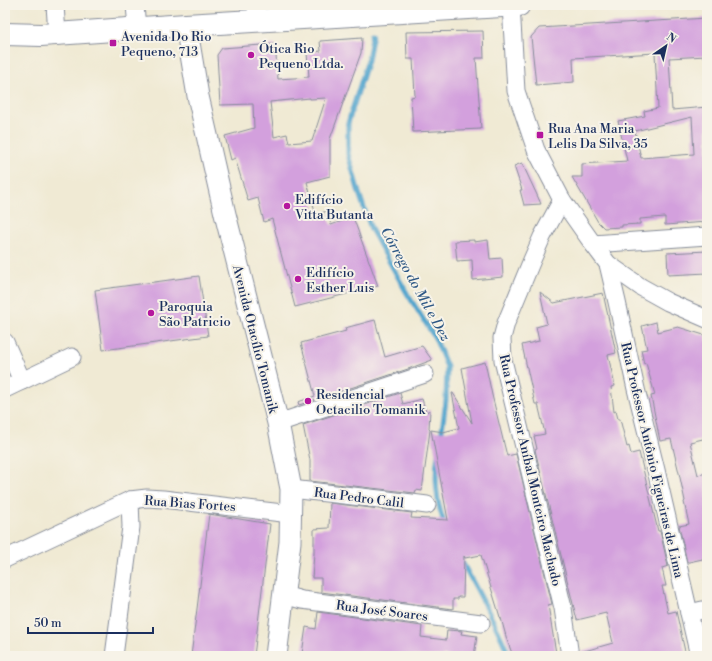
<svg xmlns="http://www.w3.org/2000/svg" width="712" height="661" viewBox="0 0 712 661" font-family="'Libre Bodoni',serif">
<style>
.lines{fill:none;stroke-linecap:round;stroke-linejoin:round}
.stream{stroke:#52a5cd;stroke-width:5}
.building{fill:#d3a0dd;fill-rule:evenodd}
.minor-casing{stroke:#868c99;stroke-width:19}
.tertiary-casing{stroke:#868c99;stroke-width:23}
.secondary-casing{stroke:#868c99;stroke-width:24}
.minor{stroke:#fff;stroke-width:17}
.tertiary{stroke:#fff;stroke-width:21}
.secondary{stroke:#fff;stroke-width:22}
.poi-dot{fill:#b5179e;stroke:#f7f3e8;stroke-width:1.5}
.labels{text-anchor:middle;stroke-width:4;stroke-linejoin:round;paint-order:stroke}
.poi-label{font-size:13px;fill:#1b2f5e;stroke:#f7f3e8;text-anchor:start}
.street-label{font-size:13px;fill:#1b2f5e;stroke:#f7f3e8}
.water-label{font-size:14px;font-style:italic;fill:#2e5885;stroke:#f7f3e8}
</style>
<rect width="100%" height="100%" fill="#f7f3e8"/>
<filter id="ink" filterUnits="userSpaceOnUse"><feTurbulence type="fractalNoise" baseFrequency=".025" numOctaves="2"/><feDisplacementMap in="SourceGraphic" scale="8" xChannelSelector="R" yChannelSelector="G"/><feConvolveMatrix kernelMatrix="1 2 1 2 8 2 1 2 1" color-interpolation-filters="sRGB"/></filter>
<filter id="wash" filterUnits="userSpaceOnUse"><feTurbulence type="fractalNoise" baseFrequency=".012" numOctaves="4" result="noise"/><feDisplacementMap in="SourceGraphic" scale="16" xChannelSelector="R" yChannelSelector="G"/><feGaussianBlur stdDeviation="0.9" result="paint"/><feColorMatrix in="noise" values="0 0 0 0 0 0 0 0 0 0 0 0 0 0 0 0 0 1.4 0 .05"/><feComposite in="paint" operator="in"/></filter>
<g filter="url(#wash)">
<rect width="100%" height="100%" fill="#f0ead4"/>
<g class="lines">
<g class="stream">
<path d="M373,33l-5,27 -20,63v31l11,39 12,36 37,66 27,43 12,29 -1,33 -5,37"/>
<path d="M438,455c-4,23 -1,49 7,71"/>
<path d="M461,560c17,32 35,63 48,96"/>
</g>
</g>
<g id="blocks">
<g class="building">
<path d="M707,18v38l-38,2 3,52 35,-3v115l-42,3v-8l-25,2v5l-18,1v2l-18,1 -6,-6 -26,-45h10v-13l45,-3 -9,-40 27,-5 -1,-5 14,-3 -3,-55 -82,5 1,24 -38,3 -5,-48 8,-9zM692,117l2,37 -53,4 -6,-27z"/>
<path d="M483,31l1,27h-8l5,71 -68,3 -2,-35 4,-1 -2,-37h-6l-1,-27z"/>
<path d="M362,38l-1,15 -31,86v37l-23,6 9,33 11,-4 4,14 22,-8 25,69 -83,21 -23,-88 -8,3 -6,-24 -10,3 -13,-43 -4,2 -6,-24 29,-8 -1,-24 -33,1 -3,-50 5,-7 53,-4 3,35 31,-2 -2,-24 14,-2 -1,-10zM310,98v1l16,-1 -14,43 -23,2 -2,-9 -13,3 -4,-35z"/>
<path d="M522,163l15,32 4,9 -17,1 -4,-15h2l-8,-24z"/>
<path d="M474,240v2l14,-2 2,19 12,-1 1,19 -30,3 -1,-20 -15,1 -2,-20z"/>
<path d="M707,251v22l-39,2 -1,-22z"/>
<path d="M199,276l9,60 -105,14 -8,-60z"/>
<path d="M540,292l14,11 49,-10 13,60 -8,2 7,31 -4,1 3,25 2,-1 2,8h2l7,28 2,-1 2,8 8,-2 19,79h2l8,35 -6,2 4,18h-4l6,27 8,-2 10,45h-105v-4l32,-9 -7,-30 -29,7 -42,-170 2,-1 -3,-13 11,-2 -7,-30h-3l-13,-59 17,-4 -3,-14 11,-3z"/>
<path d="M375,320l10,37 37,-11 10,14 -24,9 -109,36 -1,-3 17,-6 -14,-53 45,-12 -1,-3z"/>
<path d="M656,322l2,10 20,-5 29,9v102l-17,4 8,33 9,-2v85l-18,4h-2l-8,-36 10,-2 -5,-22 1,-1 -6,-28 -8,-34 -11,2 -9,-45 4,-1 -9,-32 -2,1 -3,-14 6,-1 -5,-23z"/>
<path d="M485,362l7,33 15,61 9,-2 36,150 -4,1 8,48 -10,3h-33l-6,-16 -6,-22 -1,-1 -19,-62 -16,3 -1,-2 -1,41h-5v2h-5v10l-132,-17v-14h-9l2,-24v-25l15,-1 1,-25 82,10 -1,5 37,2 -17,-90 12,2 16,-4 -7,-35h1l19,30 -10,-55z"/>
<path d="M400,393l3,11 19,-5 4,13 4,-2 -1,19 1,1 -8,61 -6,-1 -1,3 -105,-12v-21l-7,-35z"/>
<path d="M209,514l61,10 -16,132h-63z"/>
<path d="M318,612l104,14 -1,11 25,3 1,-10 15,1 -1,3 16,2 -3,20h-159l-13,-2 4,-27 10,2z"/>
</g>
</g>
</g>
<g filter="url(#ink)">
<use href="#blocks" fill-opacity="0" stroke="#868c99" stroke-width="1"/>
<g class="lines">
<g class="minor-casing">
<g id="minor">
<path d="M55,5l2,29"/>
<path d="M135,5l2,23"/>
<path d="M256,5l1,16"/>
<path d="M511,5l5,86 20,59 26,50 31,44 15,20 33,23 27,15 39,17"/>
<path d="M562,200l-20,37 -10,23 -26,63 -4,15 1,22 60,248 7,48"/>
<path d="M593,244l114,-8"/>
<path d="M608,264l9,38 19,87 20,81 43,186"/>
<path d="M5,342l17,39"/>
<path d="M5,389l67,-32"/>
<path d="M278,423l147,-49"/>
<path d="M291,489l97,11 39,5"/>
<path d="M5,559l125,-59 17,-2 16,1 128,15"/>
<path d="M283,595l19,5 179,23"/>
<path d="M689,613l18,-4"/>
<path d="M114,656l17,-129 -1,-27"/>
</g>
</g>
<g class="tertiary-casing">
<path id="tertiary" d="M186,25l12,71 27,118 53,209 13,66 -1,53 -14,114"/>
</g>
<g class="secondary-casing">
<path id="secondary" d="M5,34l36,1 145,-10 333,-20"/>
</g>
<use href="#minor" class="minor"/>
<use href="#tertiary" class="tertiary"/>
<use href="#secondary" class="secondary"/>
</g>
</g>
<g class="poi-dot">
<rect x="109" y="39" width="8" height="8" rx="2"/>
<circle cx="251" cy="55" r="4"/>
<rect x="536" y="131" width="8" height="8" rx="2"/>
<circle cx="287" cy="206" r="4"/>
<circle cx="298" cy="279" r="4"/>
<circle cx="151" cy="313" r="4"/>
<circle cx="308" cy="401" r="4"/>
</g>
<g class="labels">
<g class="poi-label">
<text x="121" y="41">Avenida Do Rio<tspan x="121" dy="15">Pequeno, 713</tspan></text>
<text x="259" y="53">Ótica Rio<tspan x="259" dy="15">Pequeno Ltda.</tspan></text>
<text x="548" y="133">Rua Ana Maria<tspan x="548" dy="15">Lelis Da Silva, 35</tspan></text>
<text x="295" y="204">Edifício<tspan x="295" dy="15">Vitta Butanta</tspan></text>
<text x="306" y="277">Edifício<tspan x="306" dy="15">Esther Luis</tspan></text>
<text x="159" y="311">Paroquia<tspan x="159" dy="15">São Patricio</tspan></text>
<text x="316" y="399">Residencial<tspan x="316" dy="15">Octacilio Tomanik</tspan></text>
</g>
<g class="street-label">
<text transform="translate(256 339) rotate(76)" y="5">Avenida Otacílio Tomanik</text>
<text transform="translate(653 460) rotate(77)" y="5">Rua Professor Antônio Figueiras de Lima</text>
<text transform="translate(531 470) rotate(77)" y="5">Rua Professor Aníbal Monteiro Machado</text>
<text transform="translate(359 497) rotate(7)" y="5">Rua Pedro Calil</text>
<text transform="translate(190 503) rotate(4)" y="5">Rua Bias Fortes</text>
<text transform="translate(382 610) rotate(7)" y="5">Rua José Soares</text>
</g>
<g class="water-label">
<text transform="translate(416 284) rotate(61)" y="5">Córrego do Mil e Dez</text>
</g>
</g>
<rect width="712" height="661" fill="none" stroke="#f7f3e8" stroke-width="20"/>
<g transform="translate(666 46) rotate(34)" stroke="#f7f3e8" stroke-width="3" paint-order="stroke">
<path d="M0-3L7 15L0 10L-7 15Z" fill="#1b2f5e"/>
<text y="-6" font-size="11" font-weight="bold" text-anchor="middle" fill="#1b2f5e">N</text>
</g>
<path d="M28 627v6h125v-6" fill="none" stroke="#1b2f5e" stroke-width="2"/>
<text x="34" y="627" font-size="12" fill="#1b2f5e" stroke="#f7f3e8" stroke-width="3" paint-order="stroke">50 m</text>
</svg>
